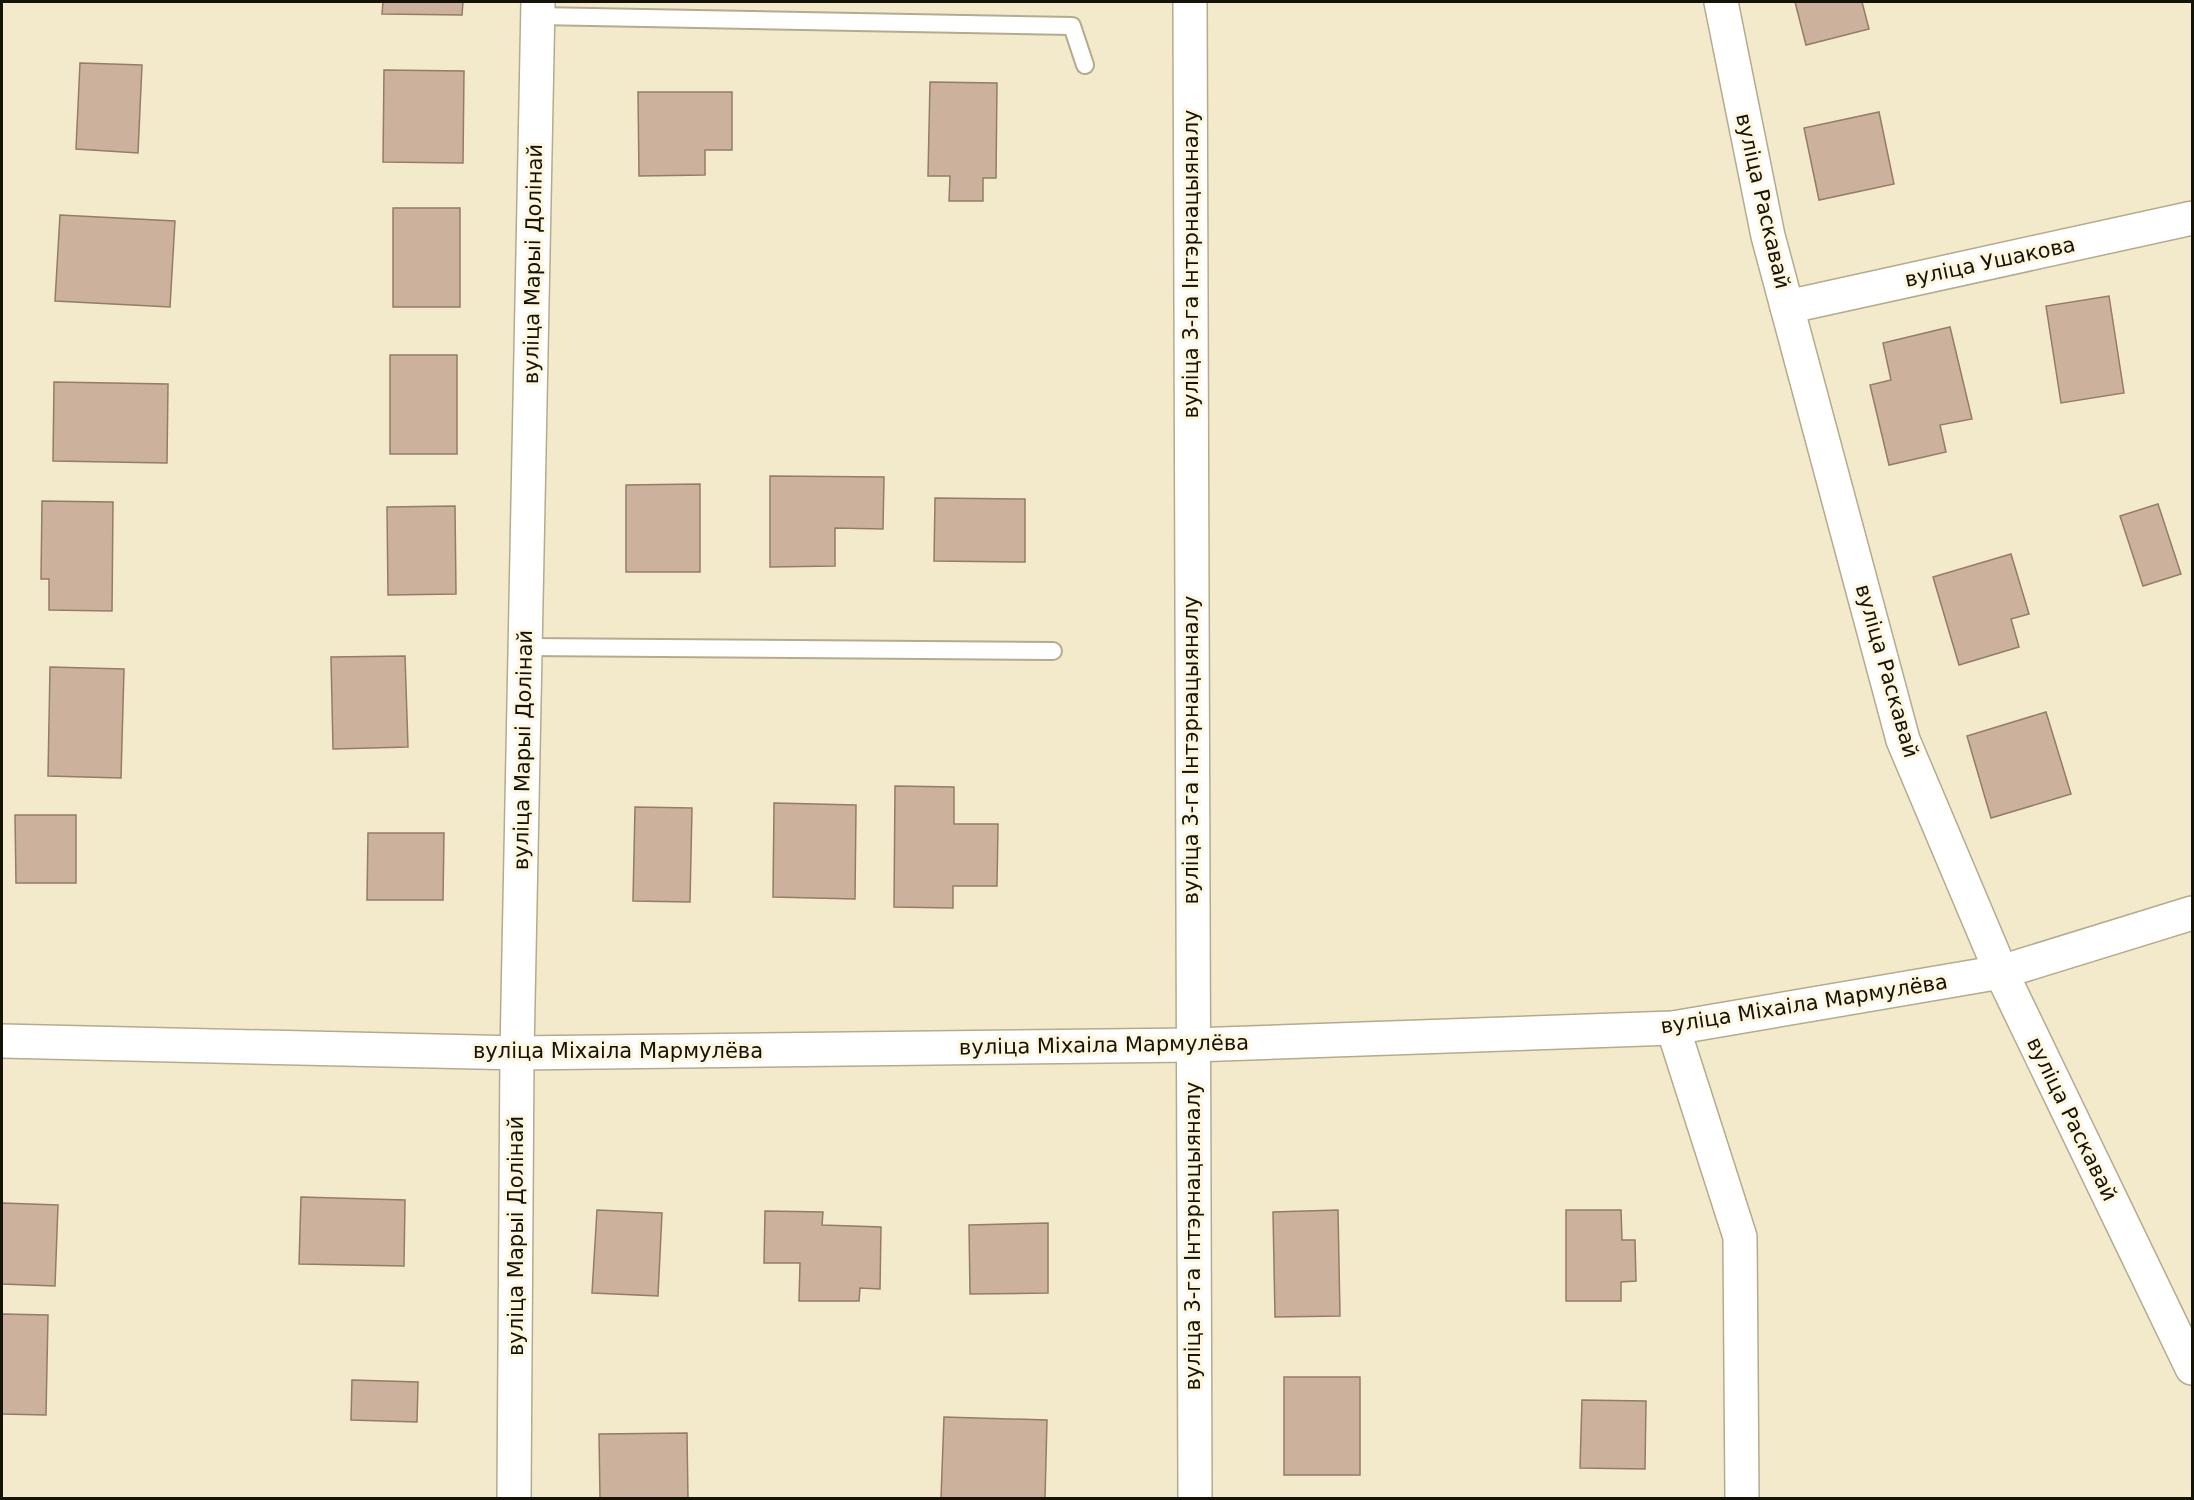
<svg xmlns="http://www.w3.org/2000/svg" width="2194" height="1500" viewBox="0 0 2194 1500" font-family="'DejaVu Sans',sans-serif">
<style>
.building{fill:#ccb29d;stroke:#937c68;stroke-width:1.5}
.lines{fill:none;stroke-linecap:round;stroke-linejoin:round}
.lane-casing{stroke:#b4ab8e;stroke-width:20}
.street-casing{stroke:#b4ab8e;stroke-width:36}
.lane{stroke:#fff;stroke-width:16}
.street{stroke:#fff;stroke-width:33}
.labels{text-anchor:middle;stroke-width:6;stroke-linejoin:round;paint-order:stroke}
.street-label{font-size:21px;fill:#151207;stroke:#fef6de}
</style>
<rect width="100%" height="100%" fill="#f3e9cb"/>
<g class="building">
<path d="M383,2h80l-1,13 -80,-1z"/>
<path d="M1795,2h67l7,27 -63,16z"/>
<path d="M80,63l62,2 -4,88 -62,-4z"/>
<path d="M384,70l80,1 -1,92 -80,-1z"/>
<path d="M930,82l67,1 -1,95h-13v23h-34l1,-25h-22z"/>
<path d="M638,92h94v58h-27v25l-66,1z"/>
<path d="M1879,112l15,72 -75,16 -15,-72z"/>
<rect x="393" y="208" width="67" height="99"/>
<path d="M60,215l115,6 -5,86 -115,-6z"/>
<path d="M2109,296l15,97 -63,10 -15,-97z"/>
<path d="M1950,327l22,92 -32,6 6,27 -57,13 -19,-80 21,-5 -8,-37z"/>
<rect x="390" y="355" width="67" height="99"/>
<path d="M54,382l114,2 -1,79 -114,-2z"/>
<path d="M770,476l114,1 -1,52 -48,-1v38l-65,1z"/>
<path d="M700,484v88h-74v-87z"/>
<path d="M935,498l90,1v63l-91,-1z"/>
<path d="M42,501l71,1 -1,109 -63,-1v-31h-8z"/>
<path d="M2158,504l23,70 -38,12 -23,-70z"/>
<path d="M455,506l1,88 -68,1 -1,-88z"/>
<path d="M2011,554l18,60 -18,5 8,28 -60,18 -26,-88z"/>
<path d="M405,656l3,91 -75,2 -2,-92z"/>
<path d="M50,667l74,2 -3,109 -73,-2z"/>
<path d="M2046,712l25,82 -80,24 -24,-82z"/>
<path d="M895,786l59,1v37h44l-1,62h-44v22l-59,-1z"/>
<path d="M774,803l82,2 -1,94 -82,-2z"/>
<path d="M635,807l57,1 -2,94 -57,-1z"/>
<path d="M15,815h61v68h-60z"/>
<path d="M368,833h76l-1,67h-76z"/>
<path d="M301,1197l104,3 -1,66 -105,-2z"/>
<path d="M2,1203l56,2 -3,81 -53,-2z"/>
<path d="M597,1210l65,3 -4,83 -66,-3z"/>
<path d="M1338,1210l2,106 -65,1 -2,-105z"/>
<path d="M1566,1210h55l1,30h13l1,41 -15,1v19h-55z"/>
<path d="M765,1211l58,1 -1,13 59,2 -1,62 -20,-1 -1,13h-60l1,-38h-36z"/>
<path d="M1048,1223v70l-78,1 -1,-69z"/>
<path d="M2,1314l46,1 -2,100 -44,-1z"/>
<rect x="1284" y="1377" width="76" height="98"/>
<path d="M352,1380l66,2 -1,40 -66,-2z"/>
<path d="M1582,1400l64,1 -1,68 -65,-1z"/>
<path d="M944,1417l103,3 -2,78h-104z"/>
<path d="M687,1433l1,65h-88l-1,-64z"/>
</g>
<g class="lines">
<g class="lane-casing">
<g id="lane">
<path d="M538,16l534,10 13,39"/>
<path d="M525,647l528,4"/>
</g>
</g>
<g class="street-casing">
<g id="street">
<path d="M1190,2l5,1496"/>
<path d="M1721,2l47,234 135,504 98,232 191,396"/>
<path d="M1787,307l405,-89"/>
<path d="M1673,1028l67,209 2,261"/>
<path d="M2,1041l515,12 675,-8 481,-17 328,-56 191,-59"/>
<path d="M514,1498l3,-445 21,-1051"/>
</g>
</g>
<use href="#lane" class="lane"/>
<use href="#street" class="street"/>
</g>
<g class="labels">
<g class="street-label">
<text transform="translate(1763 201) rotate(77)" y="7">вуліца Раскавай</text>
<text transform="translate(1990 262) rotate(-12)" y="7">вуліца Ушакова</text>
<text transform="translate(533 264) rotate(-89)" y="7">вуліца Марыі Долінай</text>
<text transform="translate(1191 264) rotate(-90)" y="7">вуліца 3-га Інтэрнацыяналу</text>
<text transform="translate(1887 671) rotate(74)" y="7">вуліца Раскавай</text>
<text transform="translate(523 750) rotate(-89)" y="7">вуліца Марыі Долінай</text>
<text transform="translate(1191 750) rotate(-90)" y="7">вуліца 3-га Інтэрнацыяналу</text>
<text transform="translate(1804 1004) rotate(-9)" y="7">вуліца Міхаіла Мармулёва</text>
<text transform="translate(1104 1045) rotate(-1)" y="7">вуліца Міхаіла Мармулёва</text>
<text x="618" y="1058">вуліца Міхаіла Мармулёва</text>
<text transform="translate(2072 1119) rotate(64)" y="7">вуліца Раскавай</text>
<text transform="translate(516 1236) rotate(-90)" y="7">вуліца Марыі Долінай</text>
<text transform="translate(1193 1236) rotate(-90)" y="7">вуліца 3-га Інтэрнацыяналу</text>
</g>
</g>
<rect width="2194" height="1500" fill="none" stroke="#151207" stroke-width="6"/>
</svg>
